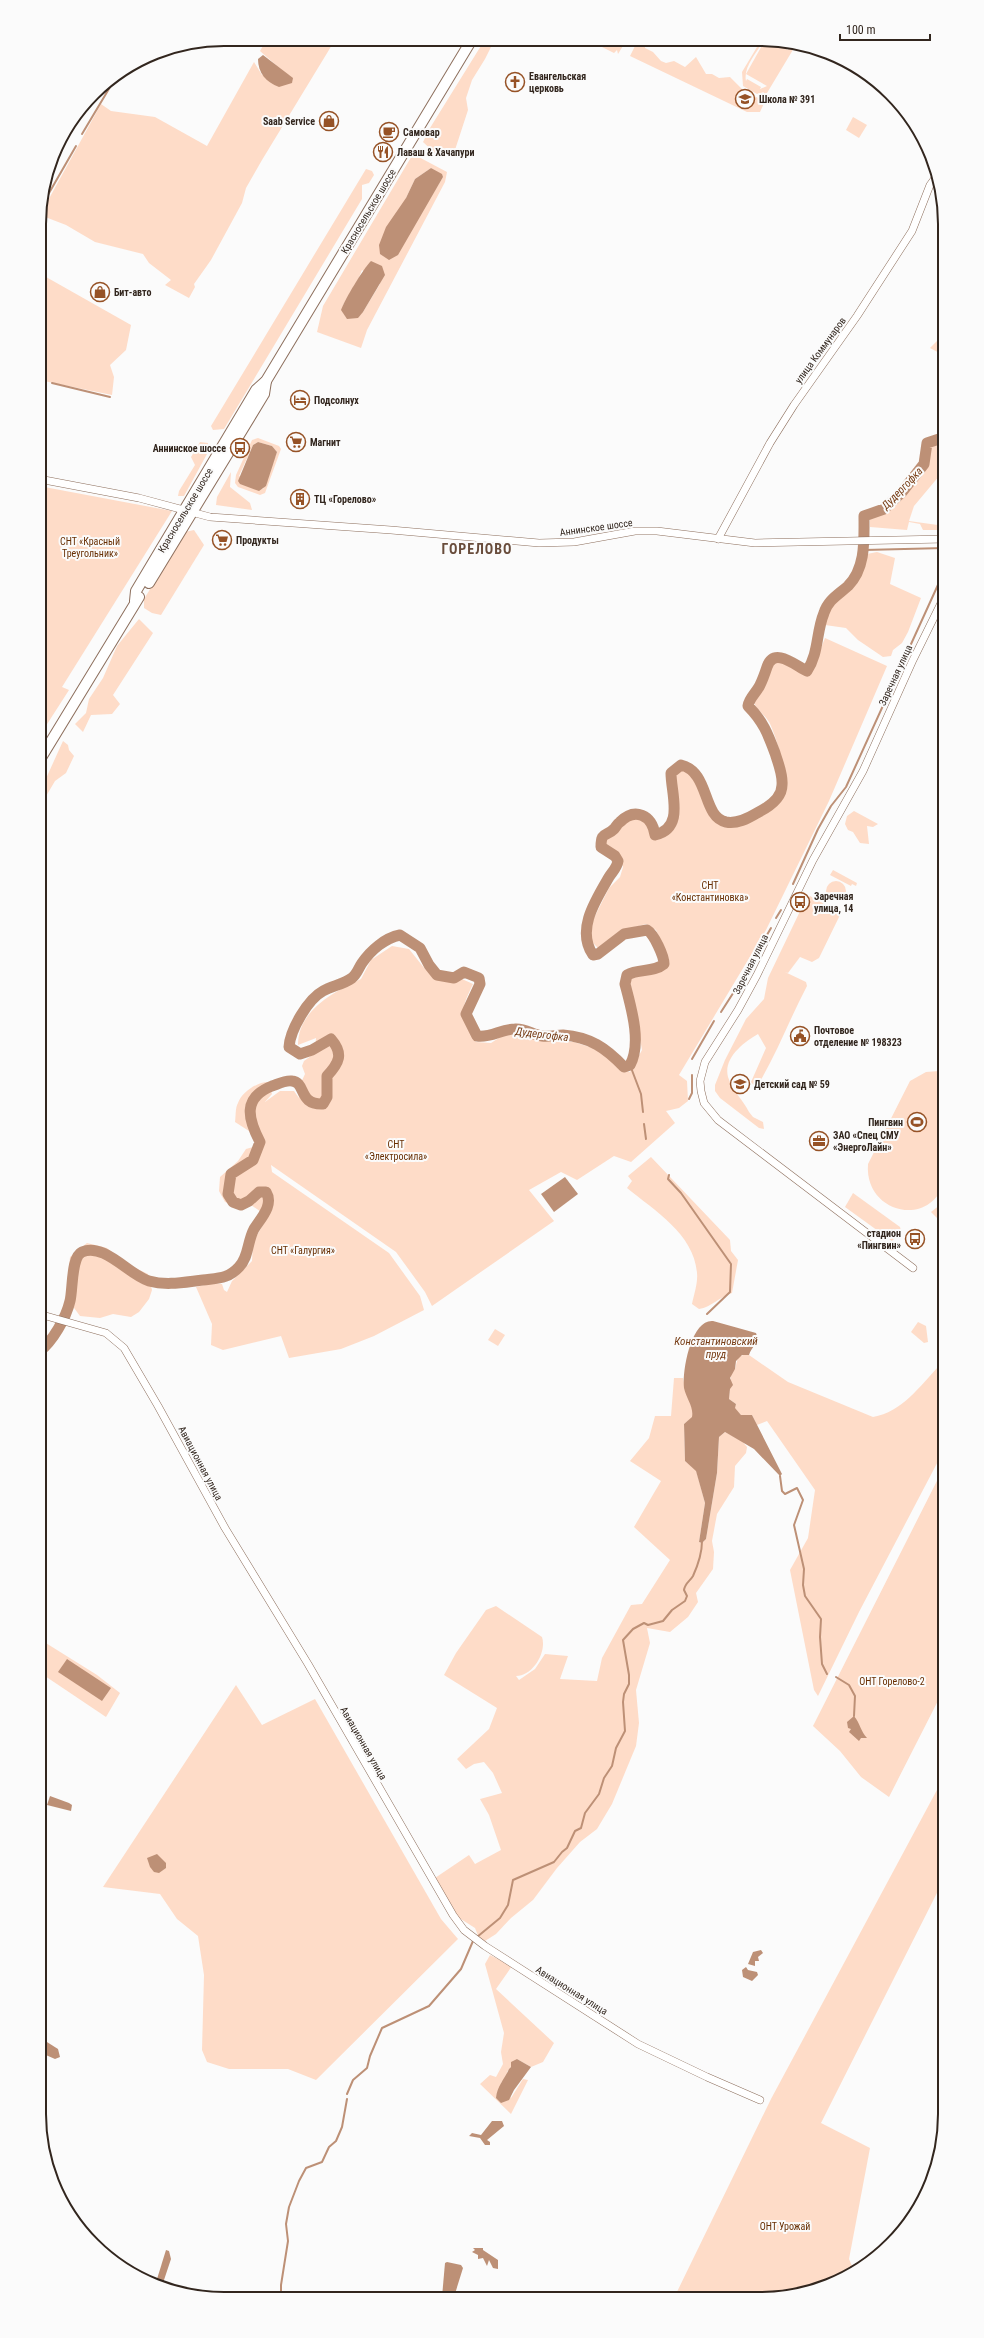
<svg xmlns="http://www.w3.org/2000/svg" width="984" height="2338" viewBox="0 0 984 2338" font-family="'Roboto Condensed',sans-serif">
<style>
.green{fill:#fedcc8;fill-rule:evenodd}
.water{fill:#bd9076}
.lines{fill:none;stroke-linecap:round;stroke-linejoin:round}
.stream{stroke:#bd9076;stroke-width:2}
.river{stroke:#bd9076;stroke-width:11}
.secondary-casing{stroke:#8d6f5d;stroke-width:8}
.highway-casing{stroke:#8d6f5d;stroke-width:12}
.secondary{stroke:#fff;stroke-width:7}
.highway{stroke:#fff;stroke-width:10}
.labels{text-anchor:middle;stroke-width:4;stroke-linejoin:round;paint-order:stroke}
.poi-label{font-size:10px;font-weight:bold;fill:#32261e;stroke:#fbfbfb;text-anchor:start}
.street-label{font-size:10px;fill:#32261e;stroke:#fbfbfb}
.park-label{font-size:10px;fill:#682f03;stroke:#fbfbfb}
.water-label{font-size:11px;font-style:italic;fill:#783e17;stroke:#fbfbfb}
.district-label{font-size:14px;font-weight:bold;letter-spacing:1px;fill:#684c3b;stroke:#fbfbfb}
.rim{fill:none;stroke:#32261e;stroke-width:2}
</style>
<rect width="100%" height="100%" fill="#fbfbfb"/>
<g class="green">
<path d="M267,39l68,1 -73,120 -16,28 -4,15 -31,57 -17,24 1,3 -6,11 -24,-13 6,-5 -22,-17 -6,-9 -48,-12 -29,-17 -26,-10 61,-111 10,7 44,6 52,29 47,-84 8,13 23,-2 -25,-22z"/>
<path d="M484,41h10l-9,18 -13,21 -6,18 2,12 -14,43 -17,2 -14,-13 7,-14z"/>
<path d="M590,41h36l-8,13 -1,-4 -3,3z"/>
<path d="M637,42h8v6l8,4 8,9 5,2 8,-2 11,6 11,-10 10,17h6l7,4 11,-1 15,15 20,9 -5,11h-13l-117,-56z"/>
<path d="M760,42h3c-7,11 -20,26 -17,39l1,-2 14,8 -1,2 7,-3 -21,-12 18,-32h11l13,8v-8l3,3 2,-2h4l-33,55 -2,-2 2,-4 -7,2 -14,-8 -1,-14z"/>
<path d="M853,117l14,8 -8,13 -13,-8z"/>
<path d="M413,154l34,18 -2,10 -78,148 -6,18 -44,-16 6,-26zM431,168l12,9 -21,34 -16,-13 9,-19zM362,270l18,14 -17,28 -20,-7 12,-18z"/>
<path d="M366,169l6,2 2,4 -5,8 -7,2v14l-138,230 -11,1 -2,-4z"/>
<path d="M39,273l92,52 -5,25 -16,15 4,12 -2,18 -73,-15z"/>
<path d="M945,333v23l-15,-8z"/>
<path d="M258,438l21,8 2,3 -16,44 -5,2 -22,-8 -3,-4 1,-8 16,-35zM258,442l14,4 5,6 -14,37 -24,-13 14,-31z"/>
<path d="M945,439v30l-31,37 -5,15 36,5v4h-22l-3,-6 -11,-2 -2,8 -37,-3v-10l18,-7 33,-38 5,-9 3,-19z"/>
<path d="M200,442l8,1 -1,11 -23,42h-6l1,-5 16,-26 -4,-8z"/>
<path d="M231,472l-1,15 20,16 2,7 -36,-5 1,-8z"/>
<path d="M39,486l133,25 -110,176 7,3 -27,42h-3z"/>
<path d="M194,530l10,15 -43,70 -9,-2 -8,-5v-9l41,-67z"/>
<path d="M877,552l18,6 -5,26 31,14 -13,34 -6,11 -9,7 -2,6 -8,1 -25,-17 -12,-12 -21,-3 6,-18 26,-26 10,-27z"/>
<path d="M139,619l14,14 -40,62 7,9 -8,10 -21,1 -8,17 -8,-8 11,-11 3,-14 14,-21 14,-32z"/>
<path d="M825,638l62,28 -58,135 -63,129 -87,145 8,6 1,20 -9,7 -13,3 9,12 -44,39 -17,-6 -37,24 -16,-8 -32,18 25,31 -122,85 -7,-14 -29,-40 -125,-87 1,7 117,81 31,43 4,14 -50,26 -33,13 -52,9 -8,-22 -58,14 -12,-5 1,-21 -16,-37 17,-4 9,1 2,6 3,2 5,-11 20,-20 1,-19 16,-27 -2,1 -16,-11 -6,3 -20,-6 -6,-11 1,-14 18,-16 8,-12 7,-2 2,-6 -6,-10 -14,-9c1,-6 0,-14 3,-19 4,-11 19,-21 30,-21l4,12 -7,8 15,-11h14l5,7 -1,-9 7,-15 -3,-8 2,-5 11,-8 1,-15 -18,7c0,-35 36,-53 63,-66l10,-19 21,-14 17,3 16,20 18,12 19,-2 11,5c-12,25 -15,33 3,58l15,1 14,-9 40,7 29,1 25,8 21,19 10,3 12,-22 -12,-68 2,-6 16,-2 16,-5 5,-9 -13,-30 -10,-6 -26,7 -22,17 -7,-7 1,-19 17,-34 11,-11 3,-10 -3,-10 -9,-5 -6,-8c4,-13 21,-23 33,-27l10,7 3,12 16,-4c14,-21 10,-34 7,-58l4,-5 5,-1c24,11 19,50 41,57 12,4 29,-4 38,-10 9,-7 23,-17 24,-31 1,-10 -11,-52 -17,-62 -4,-7 -11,-11 -15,-19l16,-35 5,-6c14,-1 22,11 36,11z"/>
<path d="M63,741l5,4 1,5 5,6 -8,17 -11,8 -16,27v-14z"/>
<path d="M854,811l24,13 -5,3 -6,-1 2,18 -9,-1 -7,-11 -5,-2 -3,-6 2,-8z"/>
<path d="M833,870l24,13 -1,3 -4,-2 -1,2 -21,-11z"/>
<circle cx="836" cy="891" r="10"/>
<path d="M810,896l31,17 -22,45 -7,4 -12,-5 -12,16 -3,-1 21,10 1,4c-18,34 -31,70 -51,102l-5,-6 15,-34 -8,-14c-14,8 -35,24 -30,43 4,13 15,23 21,35l4,5 10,5 1,7 -5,-1 -39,-30 -5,-7v-6l10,-25 21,-41 18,-20 4,-21 35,-73z"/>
<path d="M939,1071h6c0,27 0,53 0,80 0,9 2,22 -1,31 -14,47 -80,31 -76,-18l42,-83 16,-9z"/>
<path d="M651,1157l79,83 1,11 7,9 -6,33c-13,4 -20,14 -33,16l-7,-5c2,-10 6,-21 5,-31 -3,-39 -42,-62 -70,-85l5,-7 -4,-5z"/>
<path d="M853,1193l47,34 1,4 -9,10 -47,-34z"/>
<path d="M945,1201v25l-14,-14z"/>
<path d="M87,1243l20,5 18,15 23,11 4,16 -3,9 -10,13 -8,5 -18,-3 -13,4 -20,-2 -14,-19 4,-40z"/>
<path d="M918,1322l8,4 2,16 -4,1 -13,-11z"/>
<path d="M495,1329l10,6 -7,11 -10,-6z"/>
<path d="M743,1355h6l39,27 85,35c29,-5 47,-31 66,-51l6,11v71l-86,164 -41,84 -4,-6 -24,-120 18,-32 7,-48 -48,-69 -10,4 -5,-10h-11l-7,-7 2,-4 -7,-5 2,-27 4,-3 3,-12z"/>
<path d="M674,1378h9c2,13 11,27 10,39l-9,7 1,37 11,9 9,33 -6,39 3,1 4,-4 11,-66 2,-36 6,-5 17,9 5,6 -1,6 -11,13 -1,21 -17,27 -5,27 2,11 -1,17 -17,24 2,9 -10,15 -18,15 -23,-4 3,15 -14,47 3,33 -3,23 -24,58 -15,25 -17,13 -23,26 -24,32 -22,18 -15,16 -11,7 -6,-3 -4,-10 -19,-12 -21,-38 34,-23 6,9 26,-14 -12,-35 -9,-16 22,-6 -9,-20 -9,-11 -10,2 -8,5 -9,-10 32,-30 8,-21 -53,-33 12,-22 30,-43 10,-4 46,31c5,15 -9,39 -26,39l3,4 16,-11 10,-15 23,2 -8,23 37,2 5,-23 29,-53 11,-1 28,-44 -36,-33 27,-46 -31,-20 19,-23 6,-22h16z"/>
<path d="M945,1465v222l-56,110 -28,-20 -21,-26 -27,-25z"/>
<path d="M41,1640l56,35 23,18 -14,24 -67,-45v-29z"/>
<path d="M236,1685l26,40 53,-26 126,220 17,20 -142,141 -28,-11h-59l-22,-7 -5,-12 2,-75 -6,-39 -21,-17 -17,-25 -57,-7z"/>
<path d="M945,1775v102l-124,246 49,25 -21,111 3,7v8l-45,19 -47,6 -86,-1 97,-199z"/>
<path d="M490,1955l22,11 -16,23 58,54 -11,19 -12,5 -14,-8 -10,13v5l-6,6 10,15 12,-19 5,1 -17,34 -31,-30 10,-9 6,2 7,-13 -2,-12 3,-19 -19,-69z"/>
</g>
<g class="water">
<path d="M263,55l30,23 -1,5 -13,4c-13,-5 -21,-14 -21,-28z"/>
<path d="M431,168l11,6 1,3 -45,78 -9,5 -9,-6 -1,-9 7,-18 20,-29 9,-19z"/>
<path d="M371,261l11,5 3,9 -22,37 -5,6 -11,1 -6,-9c4,-11 22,-41 30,-49z"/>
<path d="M258,442l14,4 5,6 -11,34 -7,5 -19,-7 -2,-3 15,-36z"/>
<path d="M565,1177l13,17 -24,18 -13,-18z"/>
<path d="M713,1321l43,12c4,10 -4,13 -7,22h-7l-6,6 -1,8 -5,9 3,7 -3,4 -1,10 7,5 -1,4 6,7h11l30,59 -2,2 -26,-27 -29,-17 -6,5 -2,36 -11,66 -4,4 -3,-1 6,-39 -9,-32 -11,-10 -1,-37 8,-7c2,-10 -6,-19 -8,-29 -2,-17 7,-69 29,-67z"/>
<path d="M67,1659l44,29 -9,13 -44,-29z"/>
<path d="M854,1716c6,7 7,16 13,22h-6l-2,3 -10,-9 2,-3 -3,-1 -1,-6z"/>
<path d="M50,1796l19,7 3,2 -1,6 -24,-6z"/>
<path d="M157,1854l9,9v5l-7,5 -5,-1 -4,-5 -3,-9z"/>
<path d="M761,1950l2,3 -5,4 1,4h-4v5l-7,-2 5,-12z"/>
<path d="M746,1967l2,3 9,2 1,3 -6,6 -9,-4 -1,-7z"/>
<path d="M39,2037l19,12 2,8 -5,2 -16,-7z"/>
<path d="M517,2059l14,8 -17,23 -5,10 -8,3 -5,-5c1,-12 8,-18 13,-29l2,-2v-5z"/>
<path d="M492,2121h10l2,5 -17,14 3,2v3h-5l-5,-7 -11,-2 3,-3 9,2z"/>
<path d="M473,2248h10v2l15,10v9l-5,-1 -4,-8 -2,6 -4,-8 -5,1v-4l-6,-3 3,-2z"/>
<path d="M166,2250l3,1 2,8 -8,24 -5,-1 -1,-3z"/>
<path d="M447,2262l14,3 2,3 -9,29h-12l3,-34z"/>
</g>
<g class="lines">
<g class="stream">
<path d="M82,134l34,-57"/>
<path d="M41,207l35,-61"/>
<path d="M52,383l58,14"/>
<path d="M864,550l81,-2"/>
<path d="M793,884l25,-55 13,-23 15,-19 96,-211"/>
<path d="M776,918l5,-8"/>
<path d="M764,940l7,-12"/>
<path d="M757,955l5,-10"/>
<path d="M721,1012l34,-53"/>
<path d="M692,1059l22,-38"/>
<path d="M630,1065l11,29 2,18"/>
<path d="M689,1099l3,-6v-18"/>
<path d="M644,1124l2,15"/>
<path d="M669,1175l-1,4 13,14 50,71 -1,28 -23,22"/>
<path d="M780,1476l2,15 3,3 12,-6 6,12 -9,25 10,44 -1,16 2,11 16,23 -1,18 2,27 5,10"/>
<path d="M836,1677l13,8 6,11 -1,20"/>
<path d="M477,1937l23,-19 8,-13 5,-25 41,-18 8,-10 5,-4 8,-17 6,-3 4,-15 14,-19 5,-16 8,-12 4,-18 9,-17 -2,-29 1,-8 5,-10v-9l-6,-35 10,-11 11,-6 4,2 15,-4 9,-11 13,-9 2,-5 -3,-6c1,-7 6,-9 9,-14 5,-11 9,-24 9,-35"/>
<path d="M347,2094l6,-14 14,-12 3,-12 12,-28 47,-22 32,-37 12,-28"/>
<path d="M281,2296v-11l7,-44 -2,-17 3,-17 10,-26 7,-13 16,-6 7,-15 7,-6 6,-14 5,-28"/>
</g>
<path class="river" d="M39,1352c14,-11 27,-34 31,-51 3,-12 1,-44 12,-49 22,-10 47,23 67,29 18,5 36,1 54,-1 15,-2 25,-1 36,-13 10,-10 8,-25 15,-38 7,-11 20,-24 12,-37h-7l-10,9 -8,4 -8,-3 -5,-8 3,-20 22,-14 7,-18c-12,-23 -18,-44 12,-56 6,-2 13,-6 20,-5 14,1 6,24 31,23l4,-7v-21c12,-13 17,-22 4,-37l-19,11 -12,4 -11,-7c1,-17 19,-48 34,-56 9,-5 21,-7 29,-13 5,-4 6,-9 10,-15 9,-13 23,-25 38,-28l20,13 9,17 8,10 17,3 10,-6 15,6 1,6 -14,30 11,22c14,2 24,-7 38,-7 10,-1 18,6 27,7 7,1 14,-1 21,-1 27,2 43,13 61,32l6,-2c12,-22 1,-58 -5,-81l2,-9c12,-7 26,-2 37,-11 0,-8 -10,-30 -17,-34l-23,4 -26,20 -5,1c-17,-25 2,-54 16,-78 3,-5 8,-9 9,-16l-3,-5 -14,-9c0,-16 5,-10 13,-18 2,-2 3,-5 6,-7 15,-15 32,-7 35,13 30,-7 16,-41 16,-62l10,-8c29,7 21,52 45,57 11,2 21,-3 31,-9 10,-5 25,-14 25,-28 1,-11 -4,-22 -7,-32 -7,-19 -12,-32 -27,-47 1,-8 9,-14 12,-21 3,-6 5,-12 7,-18 7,-21 29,-1 40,4 12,-18 9,-39 17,-58 4,-13 14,-18 24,-27 18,-18 16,-46 16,-70l20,-7 18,-17 22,-28 3,-21 18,-6"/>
<g class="secondary-casing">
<g id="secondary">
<path d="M39,479l100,19 71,19 181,13 148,13 35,-1 61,-11h22l98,12 190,-4"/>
<path d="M718,539l52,-96 24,-38 63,-89 55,-85 18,-46 8,-11"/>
<path d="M913,1268l-195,-148 -14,-17 -3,-12 -1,-10 5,-19 33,-52 19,-35 56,-115 50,-89 49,-109 33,-67"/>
<path d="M39,1314l67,19 18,15 34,58 67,122 83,136 145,251 11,15 21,16 153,98 69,33 53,23"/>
</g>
</g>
<g class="highway-casing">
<g id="highway">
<path d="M149,583l115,-189 2,-13"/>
<path d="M135,601l1,-10 120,-201 10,-9 205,-340"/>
<path d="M39,761l100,-164"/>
</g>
</g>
<use href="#secondary" class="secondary"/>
<use href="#highway" class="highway"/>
</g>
<defs>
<g id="church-ring" transform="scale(1)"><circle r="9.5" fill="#fbfbfb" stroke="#965226" stroke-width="1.5"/><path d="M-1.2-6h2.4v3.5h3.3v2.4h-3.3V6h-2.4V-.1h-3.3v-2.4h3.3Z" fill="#965226"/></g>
<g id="school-ring" transform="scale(1)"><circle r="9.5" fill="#fbfbfb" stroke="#965226" stroke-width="1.5"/><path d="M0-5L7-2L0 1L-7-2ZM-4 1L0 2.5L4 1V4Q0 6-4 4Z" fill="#965226"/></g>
<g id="shop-ring" transform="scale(1)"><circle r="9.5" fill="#fbfbfb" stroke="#965226" stroke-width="1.5"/><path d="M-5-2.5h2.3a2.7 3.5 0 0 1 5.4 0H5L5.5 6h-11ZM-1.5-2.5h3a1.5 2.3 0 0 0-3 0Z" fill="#965226"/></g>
<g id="cafe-ring" transform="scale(1)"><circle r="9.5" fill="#fbfbfb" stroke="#965226" stroke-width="1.5"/><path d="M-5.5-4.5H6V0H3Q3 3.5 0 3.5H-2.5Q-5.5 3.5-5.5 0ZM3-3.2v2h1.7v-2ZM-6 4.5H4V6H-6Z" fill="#965226"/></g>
<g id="restaurant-ring" transform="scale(1)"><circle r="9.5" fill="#fbfbfb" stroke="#965226" stroke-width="1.5"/><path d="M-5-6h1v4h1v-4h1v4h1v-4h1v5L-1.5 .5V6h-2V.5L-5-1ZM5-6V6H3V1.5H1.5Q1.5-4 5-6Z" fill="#965226"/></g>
<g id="hotel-ring" transform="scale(1)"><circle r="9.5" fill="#fbfbfb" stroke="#965226" stroke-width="1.5"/><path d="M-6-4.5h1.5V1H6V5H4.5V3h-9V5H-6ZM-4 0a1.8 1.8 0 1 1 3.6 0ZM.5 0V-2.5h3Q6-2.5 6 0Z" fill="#965226"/></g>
<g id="supermarket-ring" transform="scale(1)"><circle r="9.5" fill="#fbfbfb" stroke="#965226" stroke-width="1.5"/><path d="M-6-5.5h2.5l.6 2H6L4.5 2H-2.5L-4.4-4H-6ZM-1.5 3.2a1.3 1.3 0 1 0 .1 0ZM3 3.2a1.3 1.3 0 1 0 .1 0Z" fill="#965226"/></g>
<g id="bus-ring" transform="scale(1)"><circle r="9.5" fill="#fbfbfb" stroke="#965226" stroke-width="1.5"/><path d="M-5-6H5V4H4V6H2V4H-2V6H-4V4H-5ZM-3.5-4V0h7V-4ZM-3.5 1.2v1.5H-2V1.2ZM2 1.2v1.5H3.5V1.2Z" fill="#965226"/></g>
<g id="building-ring" transform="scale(1)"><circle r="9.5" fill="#fbfbfb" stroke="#965226" stroke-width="1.5"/><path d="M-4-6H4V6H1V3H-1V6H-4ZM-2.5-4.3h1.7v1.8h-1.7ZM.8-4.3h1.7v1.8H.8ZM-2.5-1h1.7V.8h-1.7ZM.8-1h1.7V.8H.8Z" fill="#965226"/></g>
<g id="civic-ring" transform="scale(1)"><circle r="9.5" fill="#fbfbfb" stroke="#965226" stroke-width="1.5"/><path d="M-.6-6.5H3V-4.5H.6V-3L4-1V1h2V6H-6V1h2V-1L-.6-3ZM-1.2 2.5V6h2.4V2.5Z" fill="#965226"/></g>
<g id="stadium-ring" transform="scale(1)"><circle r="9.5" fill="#fbfbfb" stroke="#965226" stroke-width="1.5"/><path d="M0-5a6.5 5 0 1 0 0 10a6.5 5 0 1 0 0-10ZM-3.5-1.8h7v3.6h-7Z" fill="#965226"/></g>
<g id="office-ring" transform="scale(1)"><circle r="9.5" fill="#fbfbfb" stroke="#965226" stroke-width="1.5"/><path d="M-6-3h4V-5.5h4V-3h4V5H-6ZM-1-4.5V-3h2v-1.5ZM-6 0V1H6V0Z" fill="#965226"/></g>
</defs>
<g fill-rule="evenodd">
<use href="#church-ring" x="515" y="82"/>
<use href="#school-ring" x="745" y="99"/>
<use href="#shop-ring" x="329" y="121"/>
<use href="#cafe-ring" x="389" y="132"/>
<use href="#restaurant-ring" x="383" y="152"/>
<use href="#shop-ring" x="100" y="292"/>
<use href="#hotel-ring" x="300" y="400"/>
<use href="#supermarket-ring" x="296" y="442"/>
<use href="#bus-ring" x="240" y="448"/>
<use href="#building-ring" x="300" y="499"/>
<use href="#supermarket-ring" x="222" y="540"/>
<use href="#bus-ring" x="800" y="902"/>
<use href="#civic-ring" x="800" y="1036"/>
<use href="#school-ring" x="740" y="1084"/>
<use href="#stadium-ring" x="917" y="1122"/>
<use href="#office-ring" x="819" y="1141"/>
<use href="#bus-ring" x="915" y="1239"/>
</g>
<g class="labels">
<g class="poi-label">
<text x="529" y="80">Евангельская<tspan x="529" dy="12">церковь</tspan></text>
<text x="759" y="103">Школа № 391</text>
<text x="315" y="125" text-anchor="end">Saab Service</text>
<text x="403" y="136">Самовар</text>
<text x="397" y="156">Лаваш &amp; Хачапури</text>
<text x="114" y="296">Бит-авто</text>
<text x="314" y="404">Подсолнух</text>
<text x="310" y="446">Магнит</text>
<text x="226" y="452" text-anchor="end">Аннинское шоссе</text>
<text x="314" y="503">ТЦ «Горелово»</text>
<text x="236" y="544">Продукты</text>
<text x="814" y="900">Заречная<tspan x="814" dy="12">улица, 14</tspan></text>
<text x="814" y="1034">Почтовое<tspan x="814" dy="12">отделение № 198323</tspan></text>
<text x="754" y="1088">Детский сад № 59</text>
<text x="903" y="1126" text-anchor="end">Пингвин</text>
<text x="833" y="1139">ЗАО «Спец СМУ<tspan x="833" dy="12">«ЭнергоЛайн»</tspan></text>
<text x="901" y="1237" text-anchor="end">стадион<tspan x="901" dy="12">«Пингвин»</tspan></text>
</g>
<g class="street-label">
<text transform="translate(368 211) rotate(-59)" y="4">Красносельское шоссе</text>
<text transform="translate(820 350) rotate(-54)" y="4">улица Коммунаров</text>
<text transform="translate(185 510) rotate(-59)" y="4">Красносельское шоссе</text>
<text transform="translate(596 527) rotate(-8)" y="4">Аннинское шоссе</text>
<text transform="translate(895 675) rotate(-65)" y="4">Заречная улица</text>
<text transform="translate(750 964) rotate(-63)" y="4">Заречная улица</text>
<text transform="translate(201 1463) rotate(62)" y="4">Авиационная улица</text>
<text transform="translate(364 1743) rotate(60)" y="4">Авиационная улица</text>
<text transform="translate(572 1990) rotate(32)" y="4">Авиационная улица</text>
</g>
<g class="park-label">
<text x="90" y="545">СНТ «Красный<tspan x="90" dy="12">Треугольник»</tspan></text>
<text x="710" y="889">СНТ<tspan x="710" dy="12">«Константиновка»</tspan></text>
<text x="396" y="1148">СНТ<tspan x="396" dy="12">«Электросила»</tspan></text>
<text x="303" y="1254">СНТ «Галургия»</text>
<text x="892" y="1685">ОНТ Горелово-2</text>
<text x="785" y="2230">ОНТ Урожай</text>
</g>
<g class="water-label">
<text transform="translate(902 488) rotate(-46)" y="4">Дудергофка</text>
<text transform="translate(542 1034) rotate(7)" y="4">Дудергофка</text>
<text x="716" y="1345">Константиновский<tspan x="716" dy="13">пруд</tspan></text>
</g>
<g class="district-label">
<text x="477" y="554">ГОРЕЛОВО</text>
</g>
</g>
<path d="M0 0H984V2338H0ZM224 46H760A178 178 0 0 1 938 224V2114A178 178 0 0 1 760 2292H224A178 178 0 0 1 46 2114V224A178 178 0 0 1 224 46Z" fill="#fbfbfb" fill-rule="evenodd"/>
<path class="rim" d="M224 46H760A178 178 0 0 1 938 224V2114A178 178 0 0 1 760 2292H224A178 178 0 0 1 46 2114V224A178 178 0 0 1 224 46Z"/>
<path d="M840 34v6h90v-6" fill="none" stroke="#32261e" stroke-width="2"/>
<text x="846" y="34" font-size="12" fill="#32261e" stroke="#fbfbfb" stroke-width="3" paint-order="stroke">100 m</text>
</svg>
